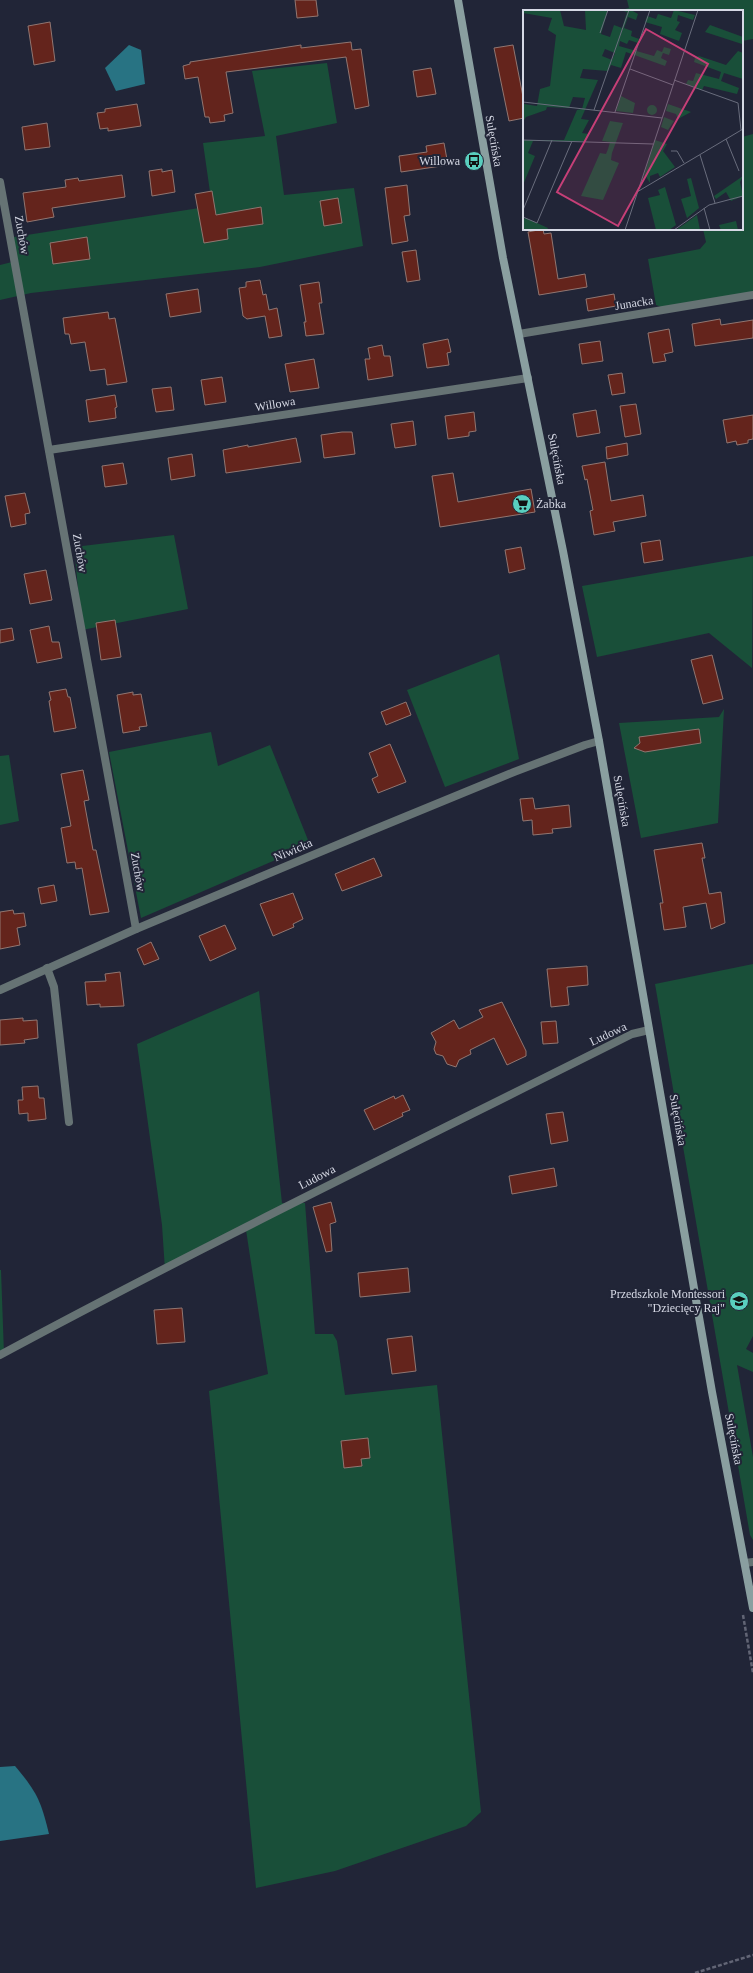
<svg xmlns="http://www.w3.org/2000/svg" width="753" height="1973" viewBox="0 0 753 1973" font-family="Georgia,serif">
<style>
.green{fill:#194f39}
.water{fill:#287383}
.building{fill:#64241c;stroke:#917671}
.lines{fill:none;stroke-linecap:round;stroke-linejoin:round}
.path{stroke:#626575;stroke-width:2.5;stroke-dasharray:4 2;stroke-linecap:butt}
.lane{stroke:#667374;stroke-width:8}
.street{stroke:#667374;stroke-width:8}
.secondary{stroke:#8a9fa0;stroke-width:8}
.labels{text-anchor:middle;stroke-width:4;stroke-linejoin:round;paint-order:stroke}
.street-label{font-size:12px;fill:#d6d9e5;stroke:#212537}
.poi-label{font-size:12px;fill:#d6d9e5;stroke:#212537;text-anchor:end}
.inset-road{fill:none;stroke:#696d7d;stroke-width:1}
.view{fill:#c63f77;fill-opacity:0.15;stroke:#c63f77;stroke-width:2}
.inset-edge{fill:none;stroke:#d6d9e5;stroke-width:2}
</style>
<rect width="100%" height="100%" fill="#212537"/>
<g class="green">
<path d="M627,0h126v39l-11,2v-30h-125l12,-3z"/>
<path d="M327,63l10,60 -61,13 8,59 70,-7 9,58 -103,21 -229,26 -31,7v-35l12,-3 2,-25 198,-31 -9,-63 62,-7 -13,-65z"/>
<path d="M753,134v161l-83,15 -14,-5 -8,-46 52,-10 6,-7 -3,-13h39v-92z"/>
<path d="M174,535l14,74 -106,21 -8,-83z"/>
<path d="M753,556l-1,112 -43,-35 -112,24 -15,-71z"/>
<path d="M499,654l20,105 -74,28 -38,-97z"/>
<path d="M724,709l-6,114 -77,15 -22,-115 100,-6z"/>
<path d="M211,732l7,34 52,-21 40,100 -169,73 -32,-166z"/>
<path d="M9,755l10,66 -19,4v-69z"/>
<path d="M753,964v372l-7,13 7,4v19l-16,-7 16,92v83l-3,-5 -95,-551z"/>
<path d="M259,991l23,212h23l10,131h18l4,7 8,54 92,-10 44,427 -15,14 -131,45 -79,17 -47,-497 59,-17 -22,-144 -81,40 -3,-45 -25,-181z"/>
<path d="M0,1270h1l3,84 -4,2z"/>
</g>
<g class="water">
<path d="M129,45l12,5 4,34 -29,7 -11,-23z"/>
<path d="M15,1766c22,26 26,35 34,68l-49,7v-74z"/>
</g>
<g class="building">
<path d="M295,0h21l2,16 -21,2z"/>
<path d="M50,22l5,39 -21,4 -6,-39z"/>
<path d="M351,42l1,8 9,-1 8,57 -14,3 -9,-52 -120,15 7,41 -9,2 1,6 -15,2 -1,-6h-4l-7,-40 -13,2 -2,-13 7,-2v-2l111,-17v3z"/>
<path d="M513,45l11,57v16l-15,3 -15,-73z"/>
<path d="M431,68l5,26 -19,3 -4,-26z"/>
<path d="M137,104l4,22 -33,5v-3l-8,1 -3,-16 8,-1v-3z"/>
<path d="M47,123l3,24 -25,3 -3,-23z"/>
<path d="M444,143l4,22 -47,7 -2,-16 28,-4 -1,-6z"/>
<path d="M162,169v3l10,-2 3,22 -23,4 -3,-25z"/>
<path d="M122,175l3,22 -73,11 2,9 -27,5 -4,-29 43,-6 -1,-7 13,-2 1,3z"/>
<path d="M407,185l3,30 -6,1 4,25 -16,3 -7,-56z"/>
<path d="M212,191l4,24 45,-8 2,17 -36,5 1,10 -24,4 -9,-49z"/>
<path d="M338,198l4,25 -18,3 -4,-25z"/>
<path d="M543,229l1,5 7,-1 7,46 27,-5 2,13 -48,8 -11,-63z"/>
<path d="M87,237l3,22 -37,5 -3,-21z"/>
<path d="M416,250l4,30 -13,2 -5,-30z"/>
<path d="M260,280l3,15 3,-1 3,16 8,-2 5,28 -13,2 -4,-22 -18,3 -4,-3 -4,-28 7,-1v-5z"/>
<path d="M319,282l3,21h-3l5,31 -18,2 -2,-14h2l-6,-37z"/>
<path d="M198,289l3,23 -31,5 -4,-23z"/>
<path d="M614,294l2,12 -28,5 -2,-12z"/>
<path d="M108,312l1,7 6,-1 12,64 -20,3 -2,-16 -15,2 -5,-29 -14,2 -2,-10h-4l-2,-16z"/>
<path d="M720,319l1,6 32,-5v18l-58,8 -3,-22z"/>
<path d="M669,329l4,23 -9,2 2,7 -13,2 -5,-30z"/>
<path d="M448,339l3,13 -4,1 2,12 -22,3 -4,-24z"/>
<path d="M600,341l3,20 -21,3 -3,-20z"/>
<path d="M382,345l2,11h6l3,20 -25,4 -3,-21h5l-2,-11z"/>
<path d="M314,359l5,29 -29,4 -5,-28z"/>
<path d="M622,373l3,20 -13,2 -4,-20z"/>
<path d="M222,377l4,25 -21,3 -4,-25z"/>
<path d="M171,387l3,23 -18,2 -4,-23z"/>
<path d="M115,395l2,12 -2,1 1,10 -27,4 -3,-22z"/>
<path d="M636,404l5,30 -16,3 -5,-31z"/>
<path d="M596,410l4,23 -23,4 -4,-23z"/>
<path d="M474,412l2,19 -7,1v4l-21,3 -3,-23z"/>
<path d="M753,415v24l-5,1v3l-11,2 -1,-4 -9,2 -4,-23z"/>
<path d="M413,421l3,24 -21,3 -4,-24z"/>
<path d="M342,432h10l3,22 -31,4 -3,-23z"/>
<path d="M296,438l5,24 -75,11 -3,-23 25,-5v2z"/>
<path d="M627,443l1,12 -21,4 -1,-12z"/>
<path d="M192,454l3,22 -24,4 -3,-22z"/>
<path d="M605,462l6,39 32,-6 3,21 -33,6 2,9 -21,4 -4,-24 3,-1 -6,-31 -2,1 -3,-14z"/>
<path d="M123,463l4,21 -22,3 -3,-21z"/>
<path d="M453,473l5,29 73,-13 4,23 -95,15 -8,-51z"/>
<path d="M25,493l5,20 -5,1 1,10 -15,3 -6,-31z"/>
<path d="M660,540l3,20 -19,3 -3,-20z"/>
<path d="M521,547l4,22 -16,4 -4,-23z"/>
<path d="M46,570l6,30 -22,4 -6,-30z"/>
<path d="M115,620l6,37 -20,3 -5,-37z"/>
<path d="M49,626l3,16h7l3,16 -25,5 -7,-33z"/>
<path d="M12,628l2,12 -14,3v-13z"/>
<path d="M712,655l11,44 -20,5 -12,-44z"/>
<path d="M66,689l2,8h2l6,31 -22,4 -5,-31 2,-1 -2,-8z"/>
<path d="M133,692v3l8,-1 6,32 -8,1 1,3 -17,3 -6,-38z"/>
<path d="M406,702l5,13 -25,10 -5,-13z"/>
<path d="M699,729l2,14 -56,9 -11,-4 6,-5 -1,-6z"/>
<path d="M390,744l16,38 -28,11 -6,-14 6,-3 -9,-23z"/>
<path d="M83,770l6,30 -5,1 9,49h3l13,62 -19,3 -8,-47 -6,1 -1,-7 -8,1 -6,-35 10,-2 -10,-52z"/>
<path d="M533,798l2,11 34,-4 2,22 -19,2 1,4 -20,2 -1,-15 -9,1 -3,-22z"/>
<path d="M702,843l3,15h-3l7,36 12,-2 4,31 -14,6 -5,-26 -23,4 3,20 -22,3 -4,-27h3l-9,-53z"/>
<path d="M374,858l8,18 -40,15 -7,-17z"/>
<path d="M54,885l3,16 -16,3 -3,-16z"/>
<path d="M293,893l10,26 -10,5 1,3 -21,9 -13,-32z"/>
<path d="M13,910l1,4 10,-1 2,13 -9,2 3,17 -20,4v-37z"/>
<path d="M225,925l11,24 -26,12 -11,-25z"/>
<path d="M151,942l8,17 -15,6 -7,-16z"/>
<path d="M587,966l1,19 -21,2 2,18 -18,2 -4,-38z"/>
<path d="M120,972l4,34 -24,1v-3l-13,1 -2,-23 21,-1 -1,-7z"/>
<path d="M502,1002l24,49v5l-19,9 -13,-27 -24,12 1,4 -12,6 -3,7 -9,-3 -4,-8 -7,-2 -2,-5 2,-7 -5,-9 23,-13 5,9 24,-12 -4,-7z"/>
<path d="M23,1018v3l14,-1 1,18 -14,2 1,3 -25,2v-25z"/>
<path d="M556,1021l2,22 -15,1 -2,-22z"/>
<path d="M38,1086l1,12h5l2,21 -18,2v-8l-9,1 -1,-14h5l-1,-13z"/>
<path d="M403,1095l7,15 -8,3 1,3 -29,14 -10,-20 30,-14 1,3z"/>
<path d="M563,1112l5,29 -17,3 -5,-30z"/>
<path d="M554,1168l3,18 -45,8 -3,-18z"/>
<path d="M331,1202l5,20 -6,2 2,27 -6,1 -13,-45z"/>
<path d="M408,1268l2,24 -50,5 -2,-24z"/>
<path d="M182,1308l3,34 -28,2 -3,-34z"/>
<path d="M412,1336l4,35 -24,3 -5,-35z"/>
<path d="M368,1438l2,20 -9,1 1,7 -18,2 -3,-27z"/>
</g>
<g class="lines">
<g class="path">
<path d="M743,1615l10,58"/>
<path d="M695,1973l58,-18"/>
</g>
<path class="lane" d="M47,968l7,19 15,135"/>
<g class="street">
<path d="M0,182l136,747"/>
<path d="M519,334l234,-39"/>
<path d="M49,450l479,-72"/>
<path d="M0,990l136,-61 232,-97 146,-60 71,-27 14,-4"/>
<path d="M0,1355c208,-112 421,-215 632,-321l17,-4"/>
<path d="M745,1563l8,-1"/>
</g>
<path class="secondary" d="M458,0l45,258 60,293 36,190 113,651 41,216"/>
</g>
<defs>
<g id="bus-disc" transform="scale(1)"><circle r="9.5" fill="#59cebe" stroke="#212537"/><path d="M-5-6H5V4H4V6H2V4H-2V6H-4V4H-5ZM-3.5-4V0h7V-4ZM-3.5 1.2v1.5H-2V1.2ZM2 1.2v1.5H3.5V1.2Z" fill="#111"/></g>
<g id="supermarket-disc" transform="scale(1)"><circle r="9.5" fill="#59cebe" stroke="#212537"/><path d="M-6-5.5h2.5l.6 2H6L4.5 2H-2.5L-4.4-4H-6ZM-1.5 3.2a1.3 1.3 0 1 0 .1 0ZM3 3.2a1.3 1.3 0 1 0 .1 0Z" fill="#111"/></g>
<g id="school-disc" transform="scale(1)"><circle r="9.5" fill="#59cebe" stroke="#212537"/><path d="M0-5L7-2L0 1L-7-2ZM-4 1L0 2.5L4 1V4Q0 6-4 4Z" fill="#111"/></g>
</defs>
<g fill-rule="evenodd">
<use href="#bus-disc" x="474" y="161"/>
<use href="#supermarket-disc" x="522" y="504"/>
<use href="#school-disc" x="739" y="1301"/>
</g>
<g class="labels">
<g class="street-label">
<text transform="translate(494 141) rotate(80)" y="4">Sulęcińska</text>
<text transform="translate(22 235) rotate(80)" y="4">Zuchów</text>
<text transform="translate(634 303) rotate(-9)" y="4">Junacka</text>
<text transform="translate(275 404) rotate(-9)" y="4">Willowa</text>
<text transform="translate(557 459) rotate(79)" y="4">Sulęcińska</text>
<text transform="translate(80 553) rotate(80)" y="4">Zuchów</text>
<text transform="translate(622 801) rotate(80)" y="4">Sulęcińska</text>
<text transform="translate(293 850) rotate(-23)" y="4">Niwicka</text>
<text transform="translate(138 872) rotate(80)" y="4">Zuchów</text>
<text transform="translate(608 1034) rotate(-25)" y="4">Ludowa</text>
<text transform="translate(678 1120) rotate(80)" y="4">Sulęcińska</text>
<text transform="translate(317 1177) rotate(-27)" y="4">Ludowa</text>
<text transform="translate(734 1439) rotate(79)" y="4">Sulęcińska</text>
</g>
<g class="poi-label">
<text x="460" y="165">Willowa</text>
<text x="536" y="508" text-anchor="start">Żabka</text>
<text x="725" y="1298">Przedszkole Montessori<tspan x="725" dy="14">"Dziecięcy Raj"</tspan></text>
</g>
</g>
<g transform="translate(523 10)">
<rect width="220" height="220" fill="#212537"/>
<path d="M0,0h37l4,16 22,4 -1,-20h23l-7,24 9,3 4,-12 8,3 5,-16 -7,-2h11l7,4 -2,6 -8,-3 -4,11 8,3 -1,5 8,3 -1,4 -9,-3 -2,4 -7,-3 -1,5 35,10 3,-6 5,2 2,-5 7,2 -2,6 -6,-2 -2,5 6,3 -2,5 -39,-14 -5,16 -10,-3 -3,6 -25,-2 -3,9 18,2 -17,39 8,1 -7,13 7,1 -4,7h-52l-5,12 7,3 -12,29v-45h41l13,-30 5,-1 3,-11 -12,-1 -4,11 -22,-1 -1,3 -20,7 -3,5 1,-18 13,2 3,-17 10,-3 6,-51 -8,-5 4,-12 -29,-5zM82,39l10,4 -3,7 -10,-4zM151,0l21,5 -2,5 -15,-5 -1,6 3,1 -5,8 7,3 -3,8 -19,-7 2,-7 -17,-5 2,-6 9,3 2,-5 13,4zM187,15l33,12v10l-1,-3 -37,-12zM215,41l5,2v26l-19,-6 -3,8 18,7 -2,6 -33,-8 -2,4 -16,-6 2,-4 5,1 3,-8 23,6 2,-7 -27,-10 1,-4 4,-2 27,9zM98,86l14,7 -2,10 -17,-2zM145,94l23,8 -13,7 -2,-5 -10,-3zM124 100a5 5 0 1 1 10 0a5 5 0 1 1-10 0ZM141,107l10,4 -6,9 -7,-3zM87,111l13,2 -11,30 -1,7 8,3 -16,37 -22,-4 19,-43 6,1 2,-5 2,-7 -8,-1zM132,130l12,4 -4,7 12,16 -15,10 -2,-4 -8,3v7l-5,-8 -6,16zM220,166l-3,6 3,14 -12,5 -5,-9 -10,7 -2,-3zM168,168l8,30 -12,10 -6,-19 10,-3 -4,-17zM142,177l11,38 -7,5h-13l-8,-32 12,-3 -2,-5zM174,205l3,15h-24zM3,208l22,10 -1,2h-24v-11zM213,211l2,9h-17l-2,-5z" fill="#194f39" fill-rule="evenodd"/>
<path class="inset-road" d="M77,23l8,-23M107,59l43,16M151,70l64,23 3,27M0,92l139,16M71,100l35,-100M92,102l35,-102M203,129l13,32M0,130l130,4M148,141h6l7,12M177,145l15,48M114,182l106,-63M181,198l6,22M0,200l29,-70M0,207l14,6 35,-82M102,220l73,-220M151,220l35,-25 34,-9"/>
<path class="view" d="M123,19l62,35 -90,162 -61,-34z"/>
<rect width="220" height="220" class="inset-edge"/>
</g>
</svg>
